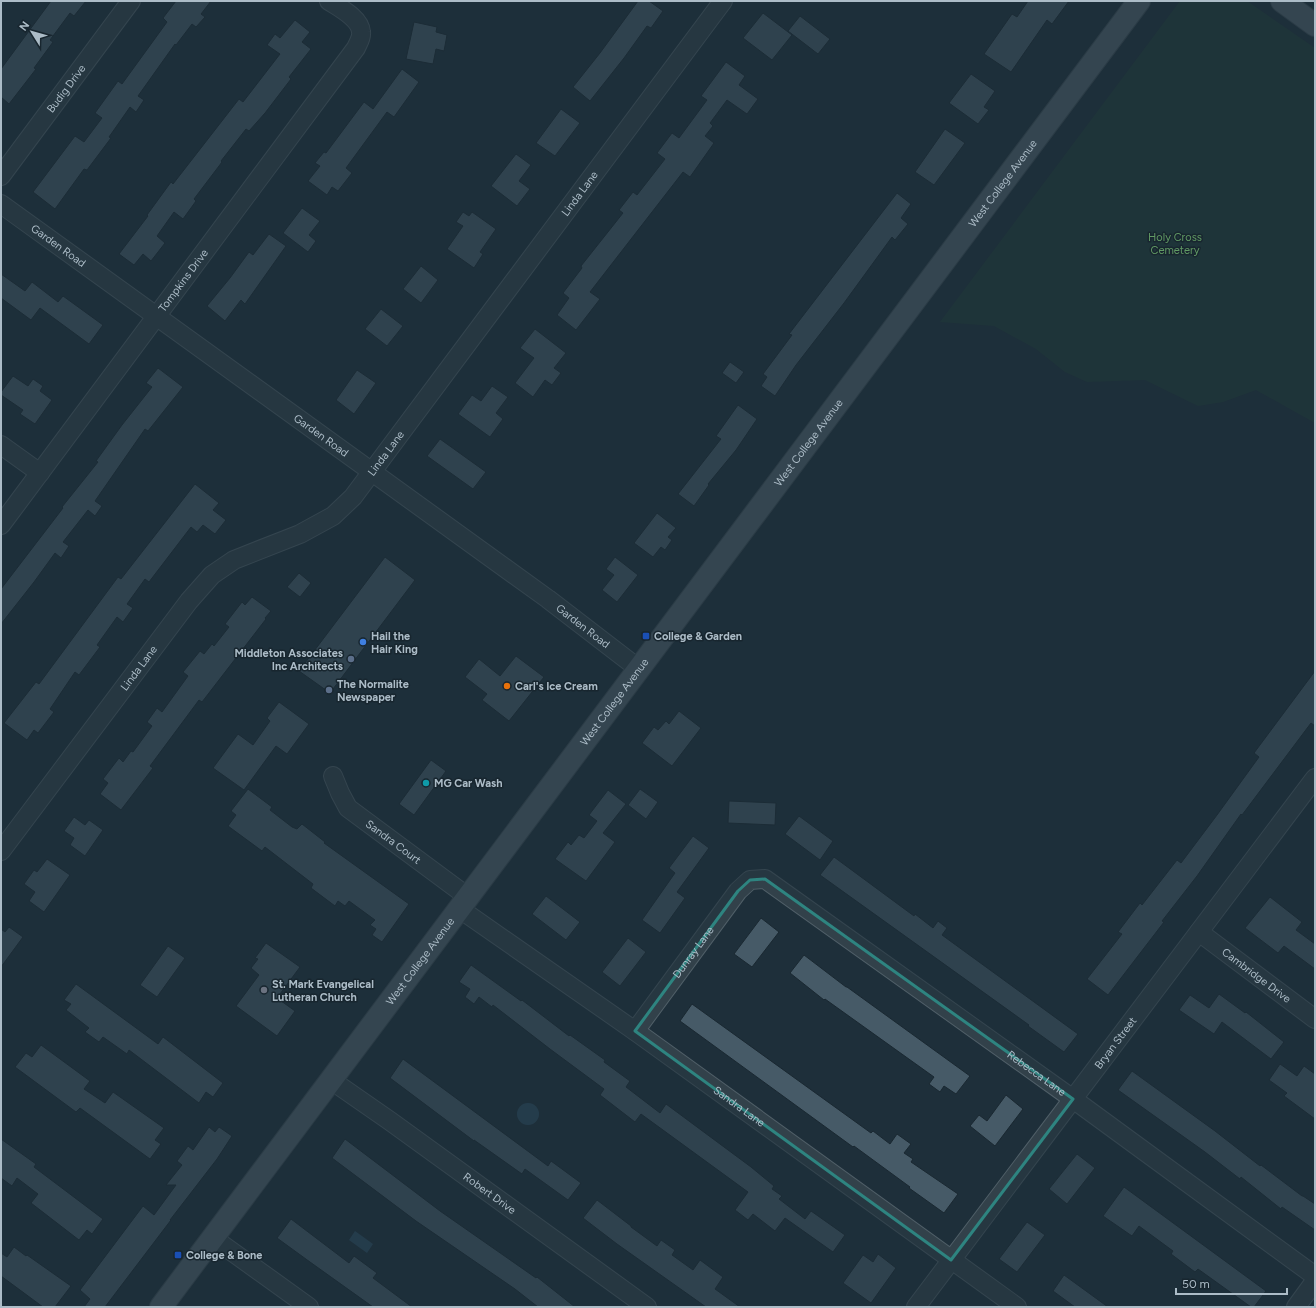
<svg xmlns="http://www.w3.org/2000/svg" width="1316" height="1308" viewBox="0 0 1316 1308" font-family="Figtree,sans-serif">
<style>
.green{fill:#203b39}
.water{fill:#2e4d61}
.building{fill:#465a67;stroke:#1a2831}
.lines{fill:none;stroke-linecap:round;stroke-linejoin:round}
.minor-casing{stroke:#505f68;stroke-width:20}
.major-casing{stroke:#3c4a54;stroke-width:24}
.minor{stroke:#32414a;stroke-width:18}
.major{stroke:#50606b;stroke-width:22}
.marked{fill:none;stroke:#2e8480;stroke-width:3;stroke-linejoin:round}
.transit-dot{fill:#1a4fb4;stroke:#18262f;stroke-width:1.5}
.shop-dot{fill:#3f7fe0;stroke:#18262f;stroke-width:1.5}
.service-dot{fill:#5c6f8a;stroke:#18262f;stroke-width:1.5}
.food-dot{fill:#e8710a;stroke:#18262f;stroke-width:1.5}
.culture-dot{fill:#0f9aa8;stroke:#18262f;stroke-width:1.5}
.worship-dot{fill:#6b7280;stroke:#18262f;stroke-width:1.5}
.labels{text-anchor:middle;stroke-width:3;stroke-linejoin:round;paint-order:stroke}
.street-label{font-size:11px;fill:#acbcc7;stroke:#18262f}
.park-label{font-size:11px;fill:#619a64;stroke:#18262f}
.poi-label{font-size:11px;font-weight:bold;fill:#acbcc7;stroke:#18262f;text-anchor:start}
</style>
<rect width="100%" height="100%" fill="#1e2f3a"/>
<path class="green" d="M1180,1h67l68,47v375l-59,-33 -33,12 -25,4 -53,-26 -58,2 -22,-10 -29,-23 -42,-23 -54,-4z"/>
<g class="water">
<circle cx="528" cy="1114" r="11"/>
<path d="M355,1231l18,13 -6,9 -18,-13z"/>
</g>
<g class="building">
<path d="M51,1h35l-12,15 -4,-3 -20,27 3,2 -19,26 2,1 -27,35 -8,-7v-28z"/>
<path d="M176,1h35l-10,13 4,3 -9,10 -4,-3 -16,21 -1,-1 -37,52 6,4 -8,12 -6,-5 -21,30 2,1 -24,32 -3,-1 -29,40 -22,-17 42,-56 9,6 18,-24 -7,-5 23,-32 4,3 45,-62 -4,-4z"/>
<path d="M638,1h11l14,10 -12,17 -4,-2 -23,32 -34,43 -17,-14 27,-34z"/>
<path d="M1028,1h41l-17,23 -5,-4 -36,52 -27,-18 28,-40 5,3z"/>
<path d="M763,13l29,22 -20,25 -29,-22z"/>
<path d="M800,16l30,23 -12,15 -30,-23z"/>
<path d="M295,20l15,12 -8,10 9,7 -22,28 2,2 -26,34 -16,18 -3,-2 -25,32 1,1 -28,37 2,2 -13,18 -9,-7 -17,24 8,7 -14,18 -8,-7 -9,11 -15,-11 29,-38 -1,-1 24,-33 2,2 66,-85 4,3 37,-48 -13,-9 8,-11 5,4z"/>
<path d="M414,22l23,5 -1,5 11,3 -3,16 -8,-2 -3,15 -27,-5z"/>
<path d="M726,62l19,14 -6,9 19,14 -11,15 -20,-14 -17,23 3,3 -8,10 9,7 -24,34 -7,-5 -93,120 10,7 -24,31 -19,-15 12,-17 -6,-5 19,-25 -1,-2 42,-53 -4,-3 14,-18 4,3 28,-36 -8,-6 15,-20 7,5 28,-38 -6,-4z"/>
<path d="M402,69l17,13 -25,35 -7,-5 -41,56 6,5 -14,18 -6,-4 -5,8 -19,-14 12,-15 -5,-3 9,-11 2,1 38,-51 9,7z"/>
<path d="M971,74l24,17 -11,16 5,3 -11,14 -29,-21z"/>
<path d="M561,109l19,14 -25,33 -19,-13z"/>
<path d="M945,129l20,14 -31,42 -19,-13z"/>
<path d="M516,154l15,11 -12,16 11,8 -13,17 -26,-20z"/>
<path d="M897,193l14,11 -10,14 7,6 -13,16 -3,-3 -48,66 -48,62 -21,31 -14,-10 6,-9 -4,-3 29,-39 -3,-1z"/>
<path d="M302,208l18,13 -11,14 7,6 -8,11 -25,-19z"/>
<path d="M463,212l6,4 3,-4 24,17 -16,23 3,2 -9,14 -27,-19 16,-23 -7,-4z"/>
<path d="M269,234l17,12 -41,58 -4,-4 -16,21 -18,-15 23,-28 19,-26 4,3z"/>
<path d="M421,266l17,14 -17,23 -18,-14z"/>
<path d="M1,274l24,17 7,-9 26,20 5,-6 40,29 -14,19 -49,-36 -9,12 -30,-22z"/>
<path d="M381,309l22,17 -16,20 -22,-17z"/>
<path d="M535,329l31,24 -12,15 7,5 -9,12 -7,-5 -12,17 -18,-14 19,-25 -14,-10z"/>
<path d="M730,362l14,10 -8,11 -14,-10z"/>
<path d="M158,368l25,19 -35,44 -3,-2 -50,72 7,5 -7,10 -7,-6 -25,32 6,4 -8,12 -6,-5 -21,29 -33,42v-35l62,-81 -1,-1 36,-45 -2,-1 26,-36 30,-38 -6,-4z"/>
<path d="M357,370l19,13 -22,31 -18,-14z"/>
<path d="M13,376l15,10 5,-7 10,7 -3,5 12,9 -17,24 -15,-10 3,-4 -22,-15v-3z"/>
<path d="M492,386l16,11 -12,16 7,6 -13,18 -32,-23 14,-19 9,6z"/>
<path d="M738,405l19,14 -21,31 -28,34 1,1 -15,21 -16,-12 43,-55 -5,-3z"/>
<path d="M440,439l46,33 -13,17 -46,-33z"/>
<path d="M195,484l24,19 -6,7 13,10 -11,14 -12,-9 -6,7 -6,-5 -42,55 -4,-3 -18,25 6,4 -10,14 -6,-5 -20,28 3,2 -21,28 -4,-3 -25,37 4,3 -16,21 -4,-3 -7,10 -23,-17 32,-41 3,2 79,-107 3,2z"/>
<path d="M657,513l19,15 -8,9 4,3 -7,10 -4,-3 -8,10 -19,-14z"/>
<path d="M385,557l30,23 -85,113 -31,-22z"/>
<path d="M615,557l23,18 -21,27 -15,-12 12,-15 -8,-6z"/>
<path d="M299,573l12,10 -11,14 -13,-10z"/>
<path d="M252,597l19,14 -6,7 1,1 -64,83 -3,-2 -49,66 3,2 -32,42 -21,-16 8,-11 -5,-4 16,-21 4,4 8,-11 2,1 19,-26 -5,-4 10,-14 5,4 26,-36 -5,-4 17,-21 4,3 8,-10 2,2 15,-19 -4,-3 17,-22 3,3z"/>
<path d="M516,656l28,21 -35,44 -27,-21 5,-6 -22,-17 14,-18 21,17z"/>
<path d="M1315,671v55l-4,-3 -69,92 -1,-1 -44,62 -35,45 2,1 -56,73 -21,-16 35,-45 -4,-2 22,-29 2,2 35,-45 4,3 36,-48 42,-58 -5,-4z"/>
<path d="M279,702l30,22 -22,30 -11,-8 -32,44 -31,-22 25,-34 15,11 17,-24 -3,-3z"/>
<path d="M679,711l22,17 -29,38 -30,-23 12,-16 4,3 8,-9 3,3z"/>
<path d="M431,760l15,11 -32,44 -15,-11z"/>
<path d="M248,789l24,18 -2,3 22,17 5,2 5,-5 23,18 -1,1 85,61 -27,38 -10,-7 4,-6 -6,-4 5,-5 -26,-19 -4,5 -7,-5 -3,5 -24,-18 2,-4 -48,-37 -3,4 -34,-25 8,-11 -5,-4z"/>
<path d="M640,789l18,13 -12,17 -18,-14z"/>
<path d="M608,790l18,14 -23,29 12,9 -29,39 -31,-22 13,-17 3,3 8,-10 5,3 13,-17 -8,-6z"/>
<path d="M729,801l47,2 -1,22 -47,-2z"/>
<path d="M799,816l34,25 -13,19 -35,-26z"/>
<path d="M74,817l11,8 4,-5 14,10 -18,26 -15,-11 4,-7 -10,-7z"/>
<path d="M693,836l16,12 -32,44 8,6 -25,35 -18,-13 33,-47 -6,-5z"/>
<path d="M834,857l80,59 1,-2 18,14 5,-7 9,7 -5,7 136,99 -14,18 -36,-26 1,-1 -209,-150z"/>
<path d="M47,859l23,16 -26,37 -15,-11 6,-9 -11,-8 10,-14 3,2z"/>
<path d="M546,896l34,26 -14,18 -34,-26z"/>
<path d="M1270,897l32,25 -6,8 19,14v25l-31,-23 -6,7 -33,-25z"/>
<path d="M761,918l18,14 -27,35 -18,-13z"/>
<path d="M9,927l14,10 -22,30v-38l4,3z"/>
<path d="M628,938l18,14 -26,34 -18,-14z"/>
<path d="M266,943l34,24 -23,31 18,13 -18,25 -41,-30 23,-31 -8,-7 7,-9 -3,-1z"/>
<path d="M168,946l17,12 -28,39 -17,-12z"/>
<path d="M804,955l42,32h1l123,89 -14,18 -12,-8 -4,6 -11,-8 5,-7 -109,-78 -1,1 -34,-27z"/>
<path d="M471,965l50,36 1,-1 47,36 1,-1 35,25 -1,2 26,19 -4,6 34,26 6,-9 85,63 23,19 -2,3 10,7 -3,3 26,20 6,-8 34,24 -12,17 -48,-34 -10,13 -22,-17 -5,6 -13,-10 13,-18 -107,-78 -6,8 -35,-27 4,-6 -54,-40 -57,-44 -1,2 -13,-10 -5,7 -9,-7 5,-8 -11,-7z"/>
<path d="M76,984l82,60 5,-7 60,46 -10,14 -7,-5 -7,11 -70,-53 -2,4 -24,-17 -4,5 -14,-10 4,-4 -23,-18 5,-6 -7,-4z"/>
<path d="M1219,994l26,19 1,-1 38,30 -13,17 -49,-37 -8,12 -35,-24 11,-15 19,13z"/>
<path d="M692,1004l179,129 2,-2 17,13 7,-10 14,10 -7,9 9,6 -2,3 47,32 -14,19 -35,-25 1,-1 -56,-41 -1,1 -173,-126z"/>
<path d="M41,1045l49,36 -6,8 21,14 8,-11 51,36 -9,12 6,4 -11,15 -70,-51 -4,4 -61,-45 11,-14 6,4z"/>
<path d="M403,1059l145,107 3,-5 30,22 -13,17 -43,-31 -3,5 -48,-34v1l-84,-63z"/>
<path d="M1280,1064l17,12 7,-10 11,8v45l-31,-23 3,-3 -18,-13z"/>
<path d="M1132,1071l83,60 45,35 1,-1 41,31h1l12,8v26l-33,-23 -1,2 -40,-32 -1,2 -35,-27 -87,-62z"/>
<path d="M1006,1095l17,14 -28,37 -25,-20 9,-11 8,6z"/>
<path d="M209,1127l6,5 4,-5 13,9 -15,23 -47,61h1l-66,87h-21l6,-8 -10,-9 63,-84 11,9 22,-30h-10l16,-20 -5,-4 11,-15 5,4z"/>
<path d="M1,1139l35,25 -2,3 69,52 -11,15 -5,-4 -8,10 -48,-37 7,-9 -21,-16 -5,8 -11,-8z"/>
<path d="M345,1139l95,72 96,67 1,-1 38,30h-37l-23,-18 -99,-68 -84,-63z"/>
<path d="M1077,1154l18,14 -28,36 -18,-15z"/>
<path d="M1124,1187l142,104 -12,16h-3l-53,-38 -3,3 -24,-18 2,-3 -34,-25 -7,10 -29,-20z"/>
<path d="M597,1200l34,26v1l26,19 4,-6 14,10 -3,5 21,15 7,-10 23,17 -8,12 25,18h-34l-89,-63 -34,-26z"/>
<path d="M291,1219l58,44 5,-7 23,17 -4,5 39,29h-39l-63,-45 -33,-24z"/>
<path d="M1027,1222l18,13 -28,37 -18,-13z"/>
<path d="M14,1247l12,9 1,-1 44,31 -16,21h-12l-42,-31v-23l6,4z"/>
<path d="M878,1254l18,14 -25,35 -28,-20 20,-28 10,7z"/>
<path d="M1064,1275l44,32h-33l-22,-16z"/>
</g>
<g class="lines">
<g class="minor-casing">
<g id="minor">
<path id="s1" d="M1,176l130,-175"/>
<path id="s2" d="M1,204l547,395 91,70"/>
<path d="M1,445l39,28"/>
<path id="s3" d="M1,525l355,-477c2,-5 6,-10 5,-16 -1,-14 -21,-24 -32,-31"/>
<path id="s4" d="M333,776l7,17 8,15 120,89"/>
<path id="s5" d="M1,851l188,-250 23,-26 22,-15 66,-26 33,-18 20,-19 370,-496"/>
<path id="s6" d="M460,909l175,122 382,276"/>
<path id="s7" d="M1199,932l116,87"/>
<path id="s8" d="M635,1031l103,-140 12,-11 15,-1 308,220 242,177"/>
<path id="s9" d="M331,1080l59,41 257,186"/>
<path d="M213,1238l96,69"/>
<path id="s10" d="M916,1307l399,-529"/>
<path d="M1296,1307l19,-26"/>
</g>
</g>
<g class="major-casing">
<g id="major">
<path d="M1282,1l33,24"/>
<path id="s11" d="M161,1307l978,-1306"/>
</g>
</g>
<use href="#minor" class="minor"/>
<use href="#major" class="major"/>
</g>
<path d="M0 0H1316V1308H0ZM765,879l308,220 -122,161 -316,-229 103,-140 12,-11z" fill="#1e2f3a" fill-opacity=".55" fill-rule="evenodd"/>
<path class="marked" d="M765,879l308,220 -122,161 -316,-229 103,-140 12,-11z"/>
<g class="transit-dot">
<rect x="642" y="632" width="8" height="8" rx="2"/>
<rect x="174" y="1251" width="8" height="8" rx="2"/>
</g>
<circle class="shop-dot" cx="363" cy="642" r="4"/>
<g class="service-dot">
<circle cx="351" cy="659" r="4"/>
<circle cx="329" cy="690" r="4"/>
</g>
<circle class="food-dot" cx="507" cy="686" r="4"/>
<circle class="culture-dot" cx="426" cy="783" r="4"/>
<circle class="worship-dot" cx="264" cy="990" r="4"/>
<g class="labels">
<g class="street-label">
<text dy="4" stroke="none"><textPath href="#s1" startOffset="109">Budig Drive</textPath></text>
<text dy="4" stroke="none"><textPath href="#s11" startOffset="1404">West College Avenue</textPath></text>
<text dy="4" stroke="none"><textPath href="#s5" startOffset="889">Linda Lane</textPath></text>
<text dy="4" stroke="none"><textPath href="#s2" startOffset="71">Garden Road</textPath></text>
<text dy="4" stroke="none"><textPath href="#s3" startOffset="305">Tompkins Drive</textPath></text>
<text dy="4" stroke="none"><textPath href="#s2" startOffset="395">Garden Road</textPath></text>
<text dy="4" stroke="none"><textPath href="#s11" startOffset="1080">West College Avenue</textPath></text>
<text dy="4" stroke="none"><textPath href="#s5" startOffset="565">Linda Lane</textPath></text>
<text dy="4" stroke="none"><textPath href="#s2" startOffset="719">Garden Road</textPath></text>
<text dy="4" stroke="none"><textPath href="#s5" startOffset="229">Linda Lane</textPath></text>
<text dy="4" stroke="none"><textPath href="#s11" startOffset="756">West College Avenue</textPath></text>
<text dy="4" stroke="none"><textPath href="#s4" startOffset="92">Sandra Court</textPath></text>
<text dy="4" stroke="none"><textPath href="#s8" startOffset="98">Dunray Lane</textPath></text>
<text dy="4" stroke="none"><textPath href="#s11" startOffset="432">West College Avenue</textPath></text>
<text dy="4" stroke="none"><textPath href="#s7" startOffset="72">Cambridge Drive</textPath></text>
<text dy="4" stroke="none"><textPath href="#s10" startOffset="331">Bryan Street</textPath></text>
<text dy="4" stroke="none"><textPath href="#s8" startOffset="539">Rebecca Lane</textPath></text>
<text dy="4" stroke="none"><textPath href="#s6" startOffset="342">Sandra Lane</textPath></text>
<text dy="4" stroke="none"><textPath href="#s9" startOffset="195">Robert Drive</textPath></text>
</g>
<g class="park-label">
<text x="1175" y="241">Holy Cross<tspan x="1175" dy="13">Cemetery</tspan></text>
</g>
<g class="poi-label">
<text x="371" y="640">Hail the<tspan x="371" dy="13">Hair King</tspan></text>
<text x="654" y="640">College &amp; Garden</text>
<text x="343" y="657" text-anchor="end">Middleton Associates<tspan x="343" dy="13">Inc Architects</tspan></text>
<text x="337" y="688">The Normalite<tspan x="337" dy="13">Newspaper</tspan></text>
<text x="515" y="690">Carl's Ice Cream</text>
<text x="434" y="787">MG Car Wash</text>
<text x="272" y="988">St. Mark Evangelical<tspan x="272" dy="13">Lutheran Church</tspan></text>
<text x="186" y="1259">College &amp; Bone</text>
</g>
</g>
<rect width="1316" height="1308" fill="none" stroke="#acbcc7" stroke-width="4"/>
<g transform="translate(32 32) rotate(307)" stroke="#18262f" stroke-width="3" paint-order="stroke">
<path d="M0-3L7 15L0 10L-7 15Z" fill="#acbcc7"/>
<text y="-6" font-size="11" font-weight="bold" text-anchor="middle" fill="#acbcc7">N</text>
</g>
<path d="M1176 1288v6h111v-6" fill="none" stroke="#acbcc7" stroke-width="2"/>
<text x="1182" y="1288" font-size="12" fill="#acbcc7" stroke="#18262f" stroke-width="3" paint-order="stroke">50 m</text>
</svg>
